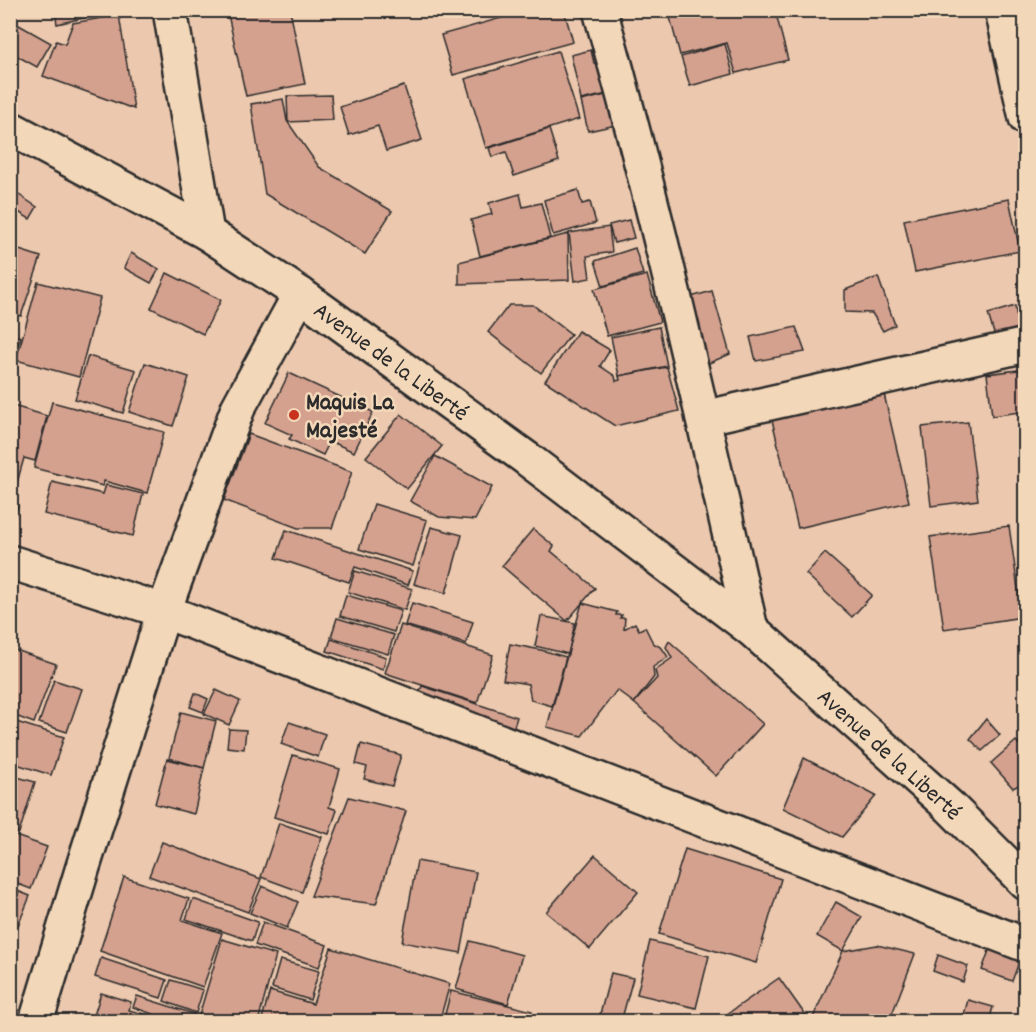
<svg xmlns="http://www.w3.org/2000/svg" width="1036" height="1032" viewBox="0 0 1036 1032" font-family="Dekko,sans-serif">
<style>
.building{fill:#d5a18f;stroke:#2b2b2b;stroke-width:1.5}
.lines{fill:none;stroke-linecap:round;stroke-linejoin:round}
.minor-casing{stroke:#2b2b2b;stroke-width:38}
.secondary-casing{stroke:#2b2b2b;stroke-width:38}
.minor{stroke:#f3d7b9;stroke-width:33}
.secondary{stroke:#f3d7b9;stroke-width:33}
.poi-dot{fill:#c8321e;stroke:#f3d7b9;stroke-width:2}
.labels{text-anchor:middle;stroke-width:5;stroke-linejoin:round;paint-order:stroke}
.street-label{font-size:24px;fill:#2b2b2b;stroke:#f3d7b9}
.poi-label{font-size:24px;font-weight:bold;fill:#2b2b2b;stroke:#f3d7b9;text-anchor:start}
</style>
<rect width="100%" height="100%" fill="#ecc8ae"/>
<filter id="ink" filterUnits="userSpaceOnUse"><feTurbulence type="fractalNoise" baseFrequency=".0167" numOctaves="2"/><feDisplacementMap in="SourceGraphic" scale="12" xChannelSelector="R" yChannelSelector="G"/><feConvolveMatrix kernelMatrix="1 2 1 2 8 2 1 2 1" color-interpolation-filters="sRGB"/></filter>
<g filter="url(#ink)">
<g class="building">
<path d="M55,10h63l-61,14z"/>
<path d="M227,10h63l15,74 -59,12z"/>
<path d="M529,10h35l9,32 -120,33 -12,-40z"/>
<path d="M668,10h107l13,50 -52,13 -9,-30 -47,12z"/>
<path d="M119,15l15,94 -91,-33 13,-35 9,3 8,-21z"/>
<path d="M10,20l41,23 -14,24 -27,-15z"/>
<path d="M725,44l8,30 -43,12 -9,-29z"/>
<path d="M591,50l3,13 5,-1 8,32 -26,6 -10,-45z"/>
<path d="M558,51l21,68 -93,29 -21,-69z"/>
<path d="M404,86l18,54 -36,11 -8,-25 -29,9 -9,-28z"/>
<path d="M614,93l7,31 -33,7 -7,-30z"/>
<path d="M331,95l2,25 -45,2 -1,-26z"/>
<path d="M283,99l4,22 32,46 73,44 -27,43 -100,-60 -14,-90z"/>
<path d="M549,129l10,32 -45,15 -8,-24 -14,5 -3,-9z"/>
<path d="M10,189l27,18 -7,12 -20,-12z"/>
<path d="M578,190l4,14 8,-2 6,21 -43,12 -9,-35z"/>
<path d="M520,194l3,13 18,-4 9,35 -70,18 -9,-36 21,-6 -3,-11z"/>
<path d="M1009,199l11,52 -105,21 -11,-52z"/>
<path d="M629,220l5,18 -20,5 -5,-18z"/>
<path d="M609,227l3,25 -25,4 3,22 -15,3 -6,-48z"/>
<path d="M568,234l1,46 -110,4v-22z"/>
<path d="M10,247l31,10 -20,59 -11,-3z"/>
<path d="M635,248l8,26 -40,12 -8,-25z"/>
<path d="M131,253l28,16 -8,14 -27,-15z"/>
<path d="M167,273l54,27 -18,34 -52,-26z"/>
<path d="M647,275l13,47 -53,14 -13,-47z"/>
<path d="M878,277l17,48 -12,6 -11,-18 -27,-1v-22z"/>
<path d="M38,282l62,16 -21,79 -63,-17z"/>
<path d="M712,291l18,63 -30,13 -16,-68z"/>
<path d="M509,305h24l38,29 -30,39 -53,-41z"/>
<path d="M1015,306l4,27 -23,7 -8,-26z"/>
<path d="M659,327l8,39 -48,10 -8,-39z"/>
<path d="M796,327l9,25 -49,9 -6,-24z"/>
<path d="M578,331l32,19 -10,16 15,10 1,5 4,-1 -1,-4 48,-9 12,44 -64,15 -70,-45z"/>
<path d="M10,334l11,3 -10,26h-1z"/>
<path d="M88,356l48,14 -13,43 -48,-14z"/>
<path d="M145,363l44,14 -16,49 -44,-14z"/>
<path d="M1026,369v42l-34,5 -5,-42z"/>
<path d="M289,373l84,39 -19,40 -24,-11 -7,14 -34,-16 3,-4 -27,-12z"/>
<path d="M884,394l25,108 -111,26 -26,-108z"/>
<path d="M52,402l112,30 -17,61 -43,-12 -1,5 -69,-18z"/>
<path d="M10,405l37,11 -12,45 -11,-3 -11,39 -3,-1z"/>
<path d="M401,414l41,32 -35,43 -41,-32z"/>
<path d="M968,422l10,78 -47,6 -9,-79z"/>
<path d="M249,434l103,38 -20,56h-34l-74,-28z"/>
<path d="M435,456l57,31 -17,33 -36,-3 -29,-16z"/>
<path d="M52,482l51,12 3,-9 37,9 -10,42 -89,-22z"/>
<path d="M10,503l8,3 -8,24z"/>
<path d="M374,504l53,16 -14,46 -54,-17z"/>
<path d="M1009,526l13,91 -78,12 -14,-92z"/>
<path d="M431,527l31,8 -16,58 -32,-9z"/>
<path d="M533,529l21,17 -3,5 44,37 -28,33 -65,-55z"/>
<path d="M286,530l127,41 -5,14 -53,-18 -6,15 -73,-24z"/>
<path d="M825,553l47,42 -20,22 -46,-43z"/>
<path d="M355,571l57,18 -7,21 -57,-18z"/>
<path d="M346,595l55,16 -7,21 -54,-16z"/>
<path d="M412,603l61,19 -7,22 -61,-19z"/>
<path d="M582,603l35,9 -1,3h6l-2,3h5l-1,11 11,-6 4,7 6,-3 8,16 9,5 6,9 -15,10 1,10 -20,26 -17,-13 -35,46 -35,-9z"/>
<path d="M541,616l34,7 -7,31 -33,-8z"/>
<path d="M337,618l57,17 -6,19 -57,-17z"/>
<path d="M401,625l92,30 -16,48 -92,-30z"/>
<path d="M331,639l55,18 -3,12 -56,-18z"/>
<path d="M669,641l94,83 -47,52 -82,-73 23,-25 -2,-8 17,-12 -6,-11z"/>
<path d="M510,644l31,6 25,7 -14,49 -21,-6 -3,-16 -25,-4z"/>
<path d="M10,648l46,16 -22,59 -24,-9z"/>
<path d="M54,680l28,9 -15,43 -28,-9z"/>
<path d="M422,686l95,31 -7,22 -96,-32z"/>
<path d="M216,690l24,11 -11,24 -25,-11z"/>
<path d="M195,693l13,6 -5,13 -13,-5z"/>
<path d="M181,712l35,9 -12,47 -35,-10z"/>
<path d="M986,719l14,16 -18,16 -12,-12z"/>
<path d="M10,720l54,17 -13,38 -41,-13z"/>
<path d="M289,722l36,12 -7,23 -37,-13z"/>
<path d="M229,729l17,1 -2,19 -17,-2z"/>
<path d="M1016,741l10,11v29l-13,7 -22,-25z"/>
<path d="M361,744l40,11 -9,31 -28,-7 3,-12 -11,-3z"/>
<path d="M293,755l47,14 -11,38 8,3 -8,24 -55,-17z"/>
<path d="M804,758l72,38 -34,41 -59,-29z"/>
<path d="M167,759l37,9 -10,46 -39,-10z"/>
<path d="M10,775l25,7 -16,51 -9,-3z"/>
<path d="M349,797l57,14 -30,93 -65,-8z"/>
<path d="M279,823l43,14 -20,55 -41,-15z"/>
<path d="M10,834l37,13 -16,42 -21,-8z"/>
<path d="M162,842l99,37 -13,33 -99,-36z"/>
<path d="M685,849l96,30 -25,84 -97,-29z"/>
<path d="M595,855l43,37 -48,57 -44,-37z"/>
<path d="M417,861l59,11 -15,81 -59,-11z"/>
<path d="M124,877l65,22 -7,21 40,13 -19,54 -103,-36z"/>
<path d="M262,886l36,16 -11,26 -37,-15z"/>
<path d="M10,888l20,8 -15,37 -5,-2z"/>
<path d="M193,899l65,23 -6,19 -66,-22z"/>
<path d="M836,902l26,15 -19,34 -26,-15z"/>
<path d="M263,922l64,23 -8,22 -64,-22z"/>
<path d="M222,939l54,16 -18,67h-61z"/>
<path d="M470,941l52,14 -14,49 -52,-15z"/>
<path d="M650,941l59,15 -13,52 -59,-14z"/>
<path d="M877,945l38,9 -26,68h-78l32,-71z"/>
<path d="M991,945l30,12 -9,24 -30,-11z"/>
<path d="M331,948l119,36 -11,38h-178l9,-31 43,13z"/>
<path d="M938,955l30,11 -5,16 -30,-11z"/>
<path d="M101,958l66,22 -6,18 -66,-21z"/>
<path d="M280,960l39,11 -9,29 -38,-12z"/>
<path d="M611,973l22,5 -12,44h-23z"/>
<path d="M779,978l27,38 -7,6 -82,-1z"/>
<path d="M171,980l32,10 -7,23 -32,-12z"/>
<path d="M451,991l81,20 -3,11h-86z"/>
<path d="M101,993l30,9 -2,8 25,7 -2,5h-60z"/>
<path d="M137,996l57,18 -2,8h-36l2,-6 -25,-9z"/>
<path d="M968,1000l25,7 -4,15h-27z"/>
<path d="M1026,1007v15h-11z"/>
</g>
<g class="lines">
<g class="minor-casing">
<g id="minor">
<path d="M170,10l37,223"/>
<path d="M600,10c58,205 104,412 151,619"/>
<path d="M1002,10l24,108"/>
<path d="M703,418l323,-73"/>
<path d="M10,562l154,49 862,334"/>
<path d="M36,1022l46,-152 82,-259 54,-149 20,-54 62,-114"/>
</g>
</g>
<g class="secondary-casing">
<g id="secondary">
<path id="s1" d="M10,128l197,105 93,61 226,164 225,171 199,178 76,76"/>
</g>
</g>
<use href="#minor" class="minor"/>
<use href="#secondary" class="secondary"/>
</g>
</g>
<circle class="poi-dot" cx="294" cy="415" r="6"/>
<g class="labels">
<g class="street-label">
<text dy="8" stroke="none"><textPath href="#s1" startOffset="448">Avenue de la Liberté</textPath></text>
<text dy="8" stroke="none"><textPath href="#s1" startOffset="1083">Avenue de la Liberté</textPath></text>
</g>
<g class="poi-label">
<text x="306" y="409">Maquis La<tspan x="306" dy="28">Majesté</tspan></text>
</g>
</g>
<rect width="1036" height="1032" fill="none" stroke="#f3d7b9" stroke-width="36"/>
<rect x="18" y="18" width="1000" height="996" fill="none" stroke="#2b2b2b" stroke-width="2" filter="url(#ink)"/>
</svg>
